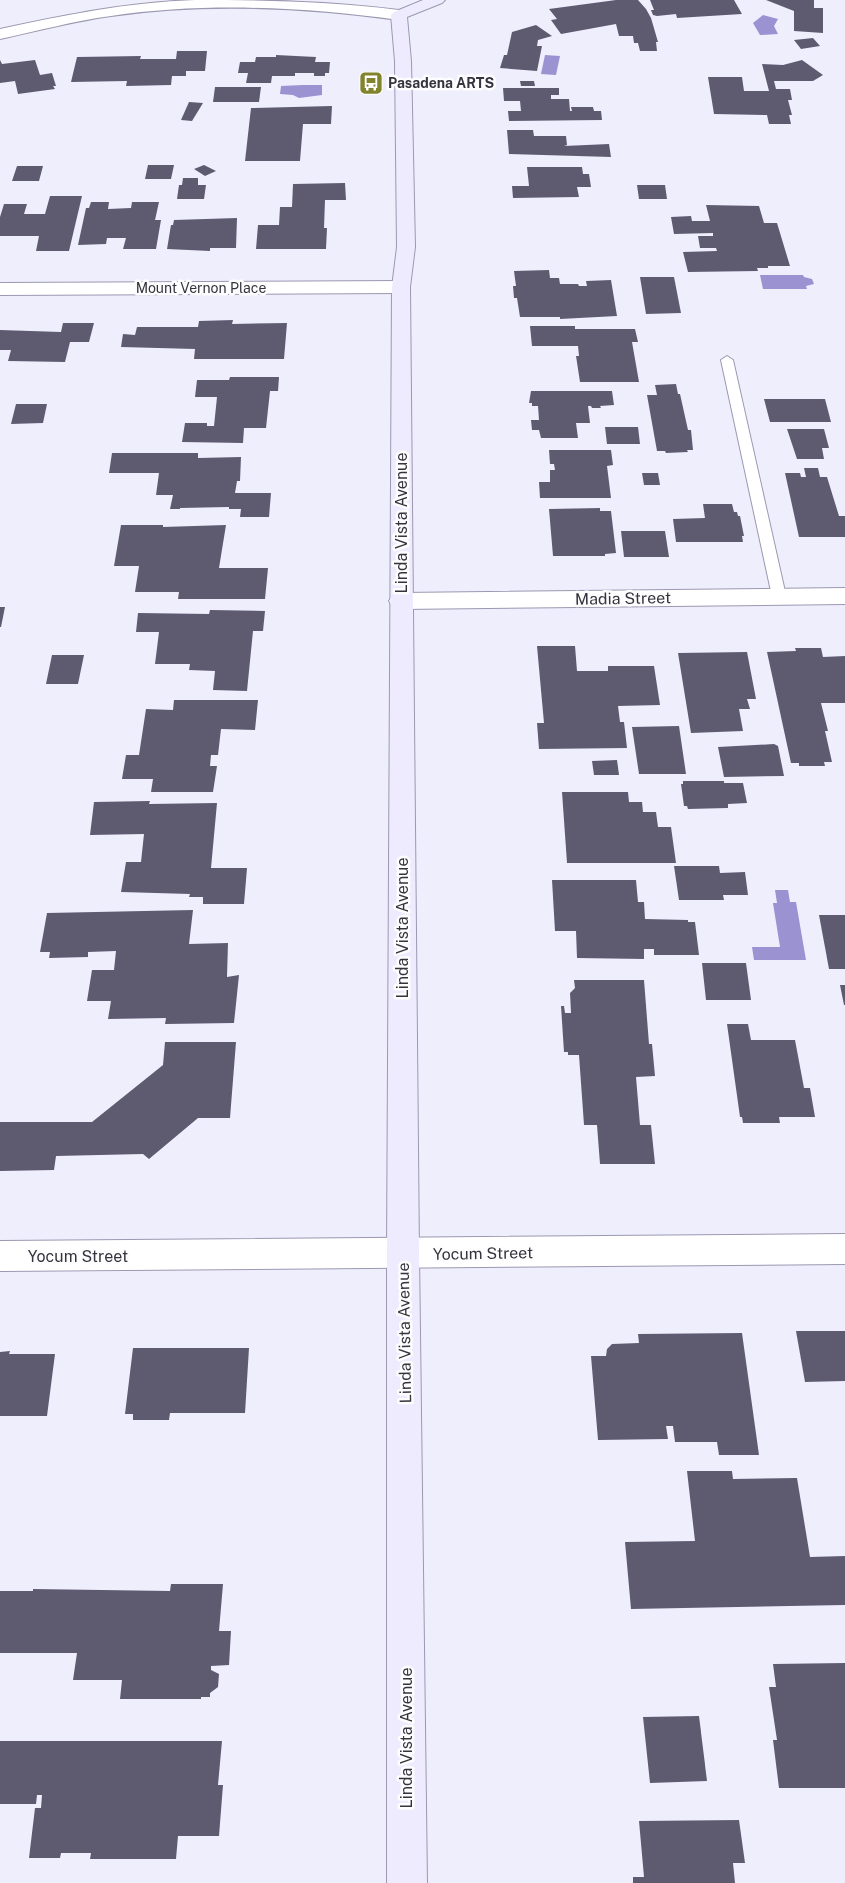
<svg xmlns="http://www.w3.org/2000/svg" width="845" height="1883" viewBox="0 0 845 1883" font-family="'Public Sans',sans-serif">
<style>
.water{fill:#9a92d1}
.building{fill:#5e5b71}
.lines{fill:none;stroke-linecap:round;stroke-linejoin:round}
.lane-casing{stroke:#9b98b0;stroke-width:2}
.street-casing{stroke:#9b98b0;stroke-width:2}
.secondary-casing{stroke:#9b98b0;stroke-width:2}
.lane{fill:#fff;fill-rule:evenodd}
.street{fill:#fff;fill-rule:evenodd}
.secondary{fill:#eeebff;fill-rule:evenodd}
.labels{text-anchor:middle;stroke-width:5;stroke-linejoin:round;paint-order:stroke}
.far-poi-label{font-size:14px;font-weight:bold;fill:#35343e;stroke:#fdfdfd;text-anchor:start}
.far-street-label{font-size:14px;fill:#35343e;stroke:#fdfdfd}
.street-label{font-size:16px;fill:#35343e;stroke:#fdfdfd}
</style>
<rect width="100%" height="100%" fill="#efeefd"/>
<g class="water">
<path d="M763,15l15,4 -4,7 4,8 -18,1 -7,-12z"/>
<path d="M545,55l15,1 -4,19 -15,-1z"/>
<path d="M303,85h19v10l-23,3 -6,-3 -13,-1 1,-8z"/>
<path d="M760,275h43l1,2 8,2 2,5 -8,2 1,3h-44z"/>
<path d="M775,890h13l2,12h6l10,58h-52l-2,-13h28l-7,-44h4z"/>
</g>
<g class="building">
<path d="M616,0h22l8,9 5,9 7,24h-2l1,9h-17l-2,-8h-4l-1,-7h-14l-3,-12 -55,10 -10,-14 6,-1 -8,-10z"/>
<path d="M650,0h84l8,14 -65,4 -1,-4 -19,2 -4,-1 -2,-5h3z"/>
<path d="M766,0h48v8h9v25l-29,-2v-20z"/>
<path d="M536,25l16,11 -14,4 -1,6h5l-5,25 -37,-3 4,-13h3l5,-23z"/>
<path d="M813,38l7,8 -19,3 -7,-9z"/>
<path d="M177,51h30l-2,20h-19v5h-14l-1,9 -45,1 1,-5 -56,1 6,-25 64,-1 -1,3h36z"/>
<path d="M276,55l40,2 -1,5h15l-1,11h-4v3h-11v-3h-19v3h-23l-1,7h-25l2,-10h-10l2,-11h15l1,-5h20z"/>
<path d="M0,60l2,4 33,-4 5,15 12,-2 4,13h-3l2,3 -37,5 -3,-13 -15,2z"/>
<path d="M802,60l21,15 -10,6h-39l2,8h14l2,11h-4l4,15h-3l2,9h-22l-2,-9 -53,-1 -6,-37h34l2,14h25l-7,-27 21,1z"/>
<path d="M520,81h14l1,5h-14z"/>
<path d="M215,87h46l-2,15h-46z"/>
<path d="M503,88h56v7h-8v4h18l1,12h2l-1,-4h22l1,4h7l1,9 -93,1 -1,-10h13l-1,-10h-16z"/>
<path d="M189,102l14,1 -11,18 -11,-1z"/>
<path d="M332,106l-1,18h-28l-3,37h-55l6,-53z"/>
<path d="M507,130h26l1,6h32l1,9 -3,1 45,-2 2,13 -102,-3z"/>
<path d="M148,165h26l-3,14h-26z"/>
<path d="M204,165l12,6 -11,5 -11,-7z"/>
<path d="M17,166h26l-4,15h-27z"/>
<path d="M527,167h55l1,7h6l2,13h-14l2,10 -66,1 -1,-12h17z"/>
<path d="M183,178h15v7h8l-2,14h-27l2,-14h3z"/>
<path d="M345,183l1,17h-21l-1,28h3l-1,21h-70l2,-24h21l1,-18h12l1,-23z"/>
<path d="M637,185h28l2,14h-28z"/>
<path d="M50,196h32l-13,55h-33l3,-15h-39v-19l4,-13h23l-3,10h21z"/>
<path d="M91,202h18l-1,7 23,-1 1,-6h27l-4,18h6l-5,29h-33l3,-11h-19l-1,6 -28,1 8,-37h3z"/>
<path d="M706,205l53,1 5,17h13l13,43h-22v2h-11l1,3 -70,1 -5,-20 34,-1 -1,-3h-16l-2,-12h15v-3l-39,1 -3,-17 20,-1 1,5h18z"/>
<path d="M237,218l-1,30h-26v3l-43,-2 4,-24h2l1,-5z"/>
<path d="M549,270l1,8h9l1,6h18l1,2h8l-1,-5 25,-1 6,36 -57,3v-2h-40l-3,-19h-3l-1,-12h3l-2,-15z"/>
<path d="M640,277h34l7,36 -35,1z"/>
<path d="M233,320l-1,4 55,-1 -3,36h-90l1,-10 -74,-2 2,-13 12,1 2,-8h61l1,-6z"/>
<path d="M63,323h31l-5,19h-19l-5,20 -57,-1 3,-11h-11v-20l61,2z"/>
<path d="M530,326h45v3h60l3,13h-6l7,40h-59l-4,-26h3l-1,-10h-46z"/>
<path d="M230,377h49l-1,14h-8l-4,37h-22l-1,15 -61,-1 3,-19h22v3h7l3,-29h-22l2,-17h32z"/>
<path d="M676,384l2,10h2l8,36h3l2,20h-6l1,2 -22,1 -1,-2h-8l-10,-56h10l-2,-10z"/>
<path d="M531,391h81l2,14 -14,1 1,2h-9l-1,-2h-3l2,17h-14l2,15h-37l-2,-8h-7l-1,-10h8l-1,-14h-6v-3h-3z"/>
<path d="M764,399h61l6,23h-61z"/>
<path d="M16,404h31l-4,19 -32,1z"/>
<path d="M605,427h33l2,17h-33z"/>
<path d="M787,429h37l5,19h-7l2,11h-27z"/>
<path d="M549,450h62l2,15 -6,1 4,32h-71l-1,-16h11v-12h5l-1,-6h-4z"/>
<path d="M112,453h86v5l43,-1 -1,24h-3l-2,12h36l-2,24h-29l1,-8h-12v-2l-49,1v1h-10l3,-14h-17l3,-22h-50z"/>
<path d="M804,468h14l2,9h7l12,39h6v21h-46l-14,-64h15l1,4h5z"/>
<path d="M642,473h16l2,12h-16z"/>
<path d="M703,504h29l2,8h3l1,4h2l4,20h-2l1,6h-67l-3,-23 32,-1z"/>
<path d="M600,508v3h11l5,42 -11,1v2h-52l-4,-47z"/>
<path d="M121,525h42v2l63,-2 -7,43h49l-3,31h-87l1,-7h-44l4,-26h-25z"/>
<path d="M621,531h44l4,26h-45z"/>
<path d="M0,607h5l-4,20h-1z"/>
<path d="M210,610l55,1 -2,20h-10l-6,60 -34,-1 2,-19 -26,-1 1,-6h-35l4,-32h-23l2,-19 71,1z"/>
<path d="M537,646h38l2,25h31v-5h46l6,39 -42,1 2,16h4l3,26 -88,1 -2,-26h7z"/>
<path d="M795,648h26l2,9 22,-1v47h-24l7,28h-3l7,31h-8l1,4h-26v-3h-8l-24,-111 29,-1z"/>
<path d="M747,652l9,47h-9l3,10h-11l4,22 -52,2 -13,-80z"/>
<path d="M52,655h32l-6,29h-32z"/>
<path d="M174,700h84l-3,30 -34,-1 -3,26h-7l-1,11h7l-4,26h-62l2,-13h-31l4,-24h13l7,-46 27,1z"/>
<path d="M679,726l7,48h-47l-7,-47z"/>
<path d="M774,744l4,2 6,30 -60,1 -6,-30z"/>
<path d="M617,760l2,15h-25l-2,-14z"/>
<path d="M683,781h41v2h19l4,20 -19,1v4l-40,1 -1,-3h-3l-3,-22h2z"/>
<path d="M562,792h66l1,10h13l1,10h13l2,15h13l5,36h-109z"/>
<path d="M150,801l-1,3 68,-1 -6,65h36l-3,36h-41v-7h-14l1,-3 -69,-2 5,-30h15l3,-28 -54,1 4,-33z"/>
<path d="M674,866h45l1,7 25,-1 3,23h-25l1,5h-45z"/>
<path d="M552,880h84l2,22h6l1,17 43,1v2h7l4,33h-45v-6h-10v10l-67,-1 -1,-27h-21z"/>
<path d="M193,910l-4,34 39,-1 -1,34 12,-2 -5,48 -69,1 1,-6 -58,1 3,-18h-24l5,-31h22l2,-19 -28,1v5l-39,1 1,-6h-10l7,-39z"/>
<path d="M819,915h26v54h-16z"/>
<path d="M702,963h44l5,37h-45z"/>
<path d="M574,980h70l5,64h3l3,32 -19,1 4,48h11l4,39h-55l-3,-39h-13l-5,-70h-11v-3h-4l-3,-46h3l1,7h6l-1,-20 5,-5z"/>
<path d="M840,985h5v20h-1z"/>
<path d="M727,1024h21l3,16h44l9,48h6l5,29h-36l1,6h-37l-1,-6h-2z"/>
<path d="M165,1042h71l-6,76h-32l-49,41 -6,-5 -87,2 -2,14 -54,1v-49h92l71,-57z"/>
<path d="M796,1331h49v50l-40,1z"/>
<path d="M742,1333l17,122h-40l-2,-13h-42l-2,-16h-7l2,13 -70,1 -7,-84h15l1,-7 5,-5 27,-1 -1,-9z"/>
<path d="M133,1348h116l-4,65h-75l-1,7h-36v-6h-8z"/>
<path d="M10,1351l-1,3h46l-8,62h-47v-64z"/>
<path d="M687,1471h45l1,8 64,-1 13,79 35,-1v49l-214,4 -6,-67 70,-1z"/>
<path d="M171,1584h52l-4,47h12l-2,34 -18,1v4l8,4 -1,13 -8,6v4h-9v2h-81l2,-19h-49l4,-27h-77v-62h33v-2l137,2z"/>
<path d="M845,1663v125h-66l-6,-48h4l-8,-53h7l-3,-23z"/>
<path d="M699,1716l8,65 -57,2 -7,-66z"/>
<path d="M0,1741h222l-4,44h5l-4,51h-41l-2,23h-86l1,-6h-30l-1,5h-31l6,-50h6l1,-13h-5l-1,9h-36z"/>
<path d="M739,1820l6,43h-12l2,20h-102v-6h11l-5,-56z"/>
</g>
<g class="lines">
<g class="lane-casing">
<path id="lane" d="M727,356l6,4 53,236 -2,4h-10l-2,-4 -51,-236z"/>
</g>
<g class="street-casing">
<g id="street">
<path d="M195,0c69,0 135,1 204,10l5,2 3,3 -3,3 -5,2c-95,-13 -192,-18 -288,-4 -37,5 -74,15 -111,23v-10c65,-14 129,-27 195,-29z"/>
<path d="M401,281l7,2 2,4 -2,4 -7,2 -401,2v-12z"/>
<path d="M845,588v16l-444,5 -8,-2 -4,-6 4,-6 8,-2z"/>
<path d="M845,1234v30l-845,7v-30z"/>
</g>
</g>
<g class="secondary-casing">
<path id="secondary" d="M423,0h22l-3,3 -35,14 4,44 4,186 -5,40 9,967 8,629h-40v-629l5,-967 5,-40 -2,-186 -4,-46 3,-3z"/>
</g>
<use href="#lane" class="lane"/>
<use href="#street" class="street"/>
<use href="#secondary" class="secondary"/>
</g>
<defs>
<g id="bus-square" transform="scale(1.25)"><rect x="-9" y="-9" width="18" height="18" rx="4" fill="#82832d" stroke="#fdfdfd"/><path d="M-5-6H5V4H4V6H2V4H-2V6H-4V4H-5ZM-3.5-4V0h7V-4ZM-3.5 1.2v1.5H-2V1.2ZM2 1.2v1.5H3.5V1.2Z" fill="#fff"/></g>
</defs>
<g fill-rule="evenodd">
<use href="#bus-square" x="371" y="83"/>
</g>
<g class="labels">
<g class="far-poi-label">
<text x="388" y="88">Pasadena ARTS</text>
</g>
<g class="far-street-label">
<text x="201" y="293">Mount Vernon Place</text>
</g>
<g class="street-label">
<text transform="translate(401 523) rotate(-90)" y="6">Linda Vista Avenue</text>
<text transform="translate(623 598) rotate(-1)" y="6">Madia Street</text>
<text transform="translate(402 928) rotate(-90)" y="6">Linda Vista Avenue</text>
<text transform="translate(483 1253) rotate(-1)" y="6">Yocum Street</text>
<text x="78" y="1262">Yocum Street</text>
<text transform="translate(404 1333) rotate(-91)" y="6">Linda Vista Avenue</text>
<text transform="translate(406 1738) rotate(-90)" y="6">Linda Vista Avenue</text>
</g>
</g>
</svg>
